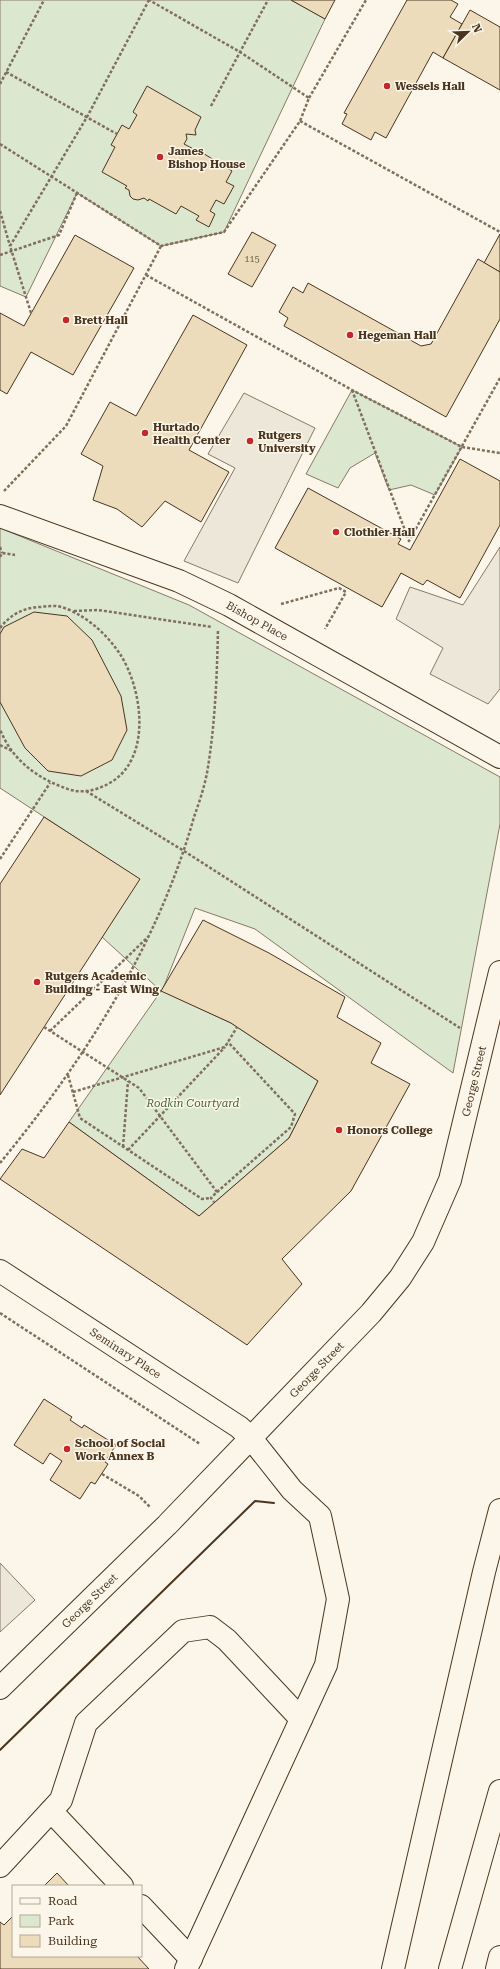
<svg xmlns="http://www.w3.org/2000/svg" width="500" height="1969" viewBox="0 0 500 1969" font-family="'Roboto Serif',serif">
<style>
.green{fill:#dce7d0;stroke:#887966}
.parking{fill:#ede7d9;stroke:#887966}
.building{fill:#ecdcbc;stroke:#4a3520}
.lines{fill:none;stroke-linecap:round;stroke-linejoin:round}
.minor-casing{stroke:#4a3520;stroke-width:24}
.highway-casing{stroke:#4a3520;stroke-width:24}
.path{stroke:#7f6f5c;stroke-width:2.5;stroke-dasharray:3 2;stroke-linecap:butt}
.minor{stroke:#fbf6e9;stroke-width:22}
.highway{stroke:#fbf6e9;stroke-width:22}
.wall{stroke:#4a3520;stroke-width:2}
.poi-dot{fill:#c62828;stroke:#fbf6e9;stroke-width:1.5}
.labels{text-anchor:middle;stroke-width:3;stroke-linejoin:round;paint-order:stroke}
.number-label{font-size:9px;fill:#725f47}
.poi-label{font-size:11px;font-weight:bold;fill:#4a3520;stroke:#fbf6e9;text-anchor:start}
.street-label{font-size:11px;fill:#4a3520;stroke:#fbf6e9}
.park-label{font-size:11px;font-style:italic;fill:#436837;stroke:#fbf6e9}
</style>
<rect width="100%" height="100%" fill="#fbf6e9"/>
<g class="green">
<path d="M0,0h291l34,19 -101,213 -63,14 -84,-53 -51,104 -26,-11z"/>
<path d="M352,390l110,57 -27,48 -24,-10 -22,5 -14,-37 -25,15 -12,20 -32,-14z"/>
<path d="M0,528l189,77 311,172v47l-47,249 -198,-144 -60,-21 -33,83 69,32 87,58 -29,57 -90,78 -130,-94 92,-131 -59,-54 37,-58 -139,-91z"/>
</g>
<g class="parking">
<path d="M244,393l71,35 -77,155 -54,-22 51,-93 -27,-14z"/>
<path d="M500,547v142l-12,15 -58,-30 13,-26 -47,-29 14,-32 53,18z"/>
<path d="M0,1563l35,37 -35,32z"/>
</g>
<g class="building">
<path d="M291,0h44l-10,19z"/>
<path d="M407,0h44l7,4 -8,13 12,7 -19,34 -10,-6 -47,86 -11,-6 -4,8 -29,-16 5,-10 -3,-1z"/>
<path d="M470,10l30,17v63l-57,-32z"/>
<path d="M147,86l54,31 -6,13 1,5 -10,-1 1,5 -3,5 17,9v-1l31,19 -6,11 8,4 -10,18 -8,-4 -6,11 5,3 -6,13 -13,-7 3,-4 -18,-10 -5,8 -27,-15 -1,2 -4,-3 -6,2 -5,-1 -3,-3 -1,-6 -4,-2 2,-2 -25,-14 13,-25 -4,-2 11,-20 7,4 8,-14 -4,-3z"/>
<path d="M252,232l24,13 -24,42 -24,-13z"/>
<path d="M500,234v38l-16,-9z"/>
<path d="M75,235l59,33 -61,107 -42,-23 -24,42 -7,-4v-77l24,13z"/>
<path d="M478,259l22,13v47l-54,98 -162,-91 4,-8 -9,-6 14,-25 10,6 5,-10 113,63 10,-2z"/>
<path d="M193,315l54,30 -58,105 40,22 -28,50 -36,-21 -23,26 -25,-18 -24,-9 10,-34 -22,-12 29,-52 26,14z"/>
<path d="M460,459l40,22v44l-40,73 -33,-18 -4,5 -22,-12 -19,34 -107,-59 33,-60 93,51 -3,5 12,6z"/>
<path d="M34,612l33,4 25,24 29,56 6,34 -15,30 -31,16 -33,-5 -23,-23 -25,-46v-68l4,-7z"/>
<path d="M44,817l96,62 -140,216v-211z"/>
<path d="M203,920l66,33 76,44 -8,20 44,26 -10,20 39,21 -59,107 -69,68 20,25 -55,61 -247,-166 22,-30 22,9 25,-36 130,94 90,-78 29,-57 -87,-58 -70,-32z"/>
<path d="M44,1399l28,18 -2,3 12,8 2,-3 32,20 -11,17 3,2 -13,20 -4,-2 -11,17 -30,-19 12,-19 -12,-8 -7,11 -29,-19z"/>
<path d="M57,1873l12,13h-25z"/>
<path d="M13,1916v40h124l12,13h-149v-47l4,3z"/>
</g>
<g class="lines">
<g class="minor-casing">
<g id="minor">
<path id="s1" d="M0,516l179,65 50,24 271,152"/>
<path id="s2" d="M0,1271l239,156 11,10 42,53 28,26 18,83 -12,66 -140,304"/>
<path id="s3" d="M0,1688l167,-163 204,-212 29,-35 23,-36 27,-62 50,-208"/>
<path d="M51,1811l71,75"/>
<path d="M0,1866l61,-66 25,-77 97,-92 27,-4 17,13 74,79"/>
<path d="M141,1906l50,53"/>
</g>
</g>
<g class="highway-casing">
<g id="highway">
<path d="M393,1969l91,-397 16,-62"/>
<path d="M450,1969l50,-178"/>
<path d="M497,1969l3,-12"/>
</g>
</g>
<g class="path">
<path d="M6,72l111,62"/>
<path d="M0,84l44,-84"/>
<path d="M309,98l57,-98"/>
<path d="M211,106l57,-106"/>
<path d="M300,121l200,111"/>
<path d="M0,144l161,102 63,-14 76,-111 9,-23 -69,-46 -91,-52"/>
<path d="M0,211l10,35"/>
<path d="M0,255l59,-20 18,-42"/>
<path d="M146,275l206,115 110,57 38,6"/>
<path d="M31,313l-21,-67 77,-129 62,-117"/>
<path d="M352,390l57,151 91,-163"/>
<path d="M4,491l62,-65 95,-180"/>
<path d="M0,547l2,6"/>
<path d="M0,557l2,-4 13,2"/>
<path d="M281,604l58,-16 7,4 -21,37"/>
<path d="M74,611l24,-1 114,17"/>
<path d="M0,628c10,-13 24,-21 41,-21 5,-1 10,-1 15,-1 9,1 18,6 25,10 15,9 29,23 39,38 22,34 32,101 -7,127 -14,9 -31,14 -48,7 -28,-10 -54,-29 -65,-59"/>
<path d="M0,745l12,6"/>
<path d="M86,791l98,60 276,177"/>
<path d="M0,859l50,-76"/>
<path d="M44,1027l95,61 78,104 -6,6 3,4"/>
<path d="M50,1031l98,-94"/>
<path d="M68,1075l12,43 122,81 9,-1"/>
<path d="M73,1092l152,-45 12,-20"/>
<path d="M123,1147l5,-66"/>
<path d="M128,1150l97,-103"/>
<path d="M0,1163c84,-102 158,-218 194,-346 5,-14 10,-29 13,-44 8,-47 10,-96 11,-144"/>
<path d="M217,1192l74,-65 4,-13 -67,-72"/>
<path d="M0,1313l200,131"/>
<path d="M102,1474l37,22 11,11"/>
</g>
<use href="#minor" class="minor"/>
<use href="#highway" class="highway"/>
<path class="wall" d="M0,1750l255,-249 19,2"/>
</g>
<g class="poi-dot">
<circle cx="387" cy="86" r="4"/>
<circle cx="160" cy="157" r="4"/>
<circle cx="66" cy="320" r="4"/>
<circle cx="350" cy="335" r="4"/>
<circle cx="145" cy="433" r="4"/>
<circle cx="250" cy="441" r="4"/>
<circle cx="336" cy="532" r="4"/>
<circle cx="37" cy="982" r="4"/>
<circle cx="339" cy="1130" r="4"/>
<circle cx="67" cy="1449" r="4"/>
</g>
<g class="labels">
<g class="number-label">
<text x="252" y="262">115</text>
</g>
<g class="poi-label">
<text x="395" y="90">Wessels Hall</text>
<text x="168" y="155">James<tspan x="168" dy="13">Bishop House</tspan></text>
<text x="74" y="324">Brett Hall</text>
<text x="358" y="339">Hegeman Hall</text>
<text x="153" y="431">Hurtado<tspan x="153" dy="13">Health Center</tspan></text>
<text x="258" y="439">Rutgers<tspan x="258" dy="13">University</tspan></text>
<text x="344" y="536">Clothier Hall</text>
<text x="45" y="980">Rutgers Academic<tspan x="45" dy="13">Building - East Wing</tspan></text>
<text x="347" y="1134">Honors College</text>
<text x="75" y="1447">School of Social<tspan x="75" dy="13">Work Annex B</tspan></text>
</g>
<g class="street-label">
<text dy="4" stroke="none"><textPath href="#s1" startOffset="278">Bishop Place</textPath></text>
<text dy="4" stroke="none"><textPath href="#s3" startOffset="785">George Street</textPath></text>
<text dy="4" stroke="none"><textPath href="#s2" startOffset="150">Seminary Place</textPath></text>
<text dy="4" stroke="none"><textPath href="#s3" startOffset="449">George Street</textPath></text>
<text dy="4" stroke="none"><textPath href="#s3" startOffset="125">George Street</textPath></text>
</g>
<g class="park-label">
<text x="193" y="1107">Rodkin Courtyard</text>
</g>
</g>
<rect x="12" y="1885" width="130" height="72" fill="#fbf6e9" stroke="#b4a999"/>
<rect x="20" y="1898" width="20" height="6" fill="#fbf6e9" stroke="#b4a999"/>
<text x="48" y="1905" font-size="12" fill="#4a3520">Road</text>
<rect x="20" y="1915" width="20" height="12" fill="#dce7d0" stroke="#b4a999"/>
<text x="48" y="1925" font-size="12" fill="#4a3520">Park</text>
<rect x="20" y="1935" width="20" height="12" fill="#ecdcbc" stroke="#b4a999"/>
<text x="48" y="1945" font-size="12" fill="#4a3520">Building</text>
<g transform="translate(468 32) rotate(67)" stroke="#fbf6e9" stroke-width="3" paint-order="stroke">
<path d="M0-3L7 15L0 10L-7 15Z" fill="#4a3520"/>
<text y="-6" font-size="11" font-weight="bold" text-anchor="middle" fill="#4a3520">N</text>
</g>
</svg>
